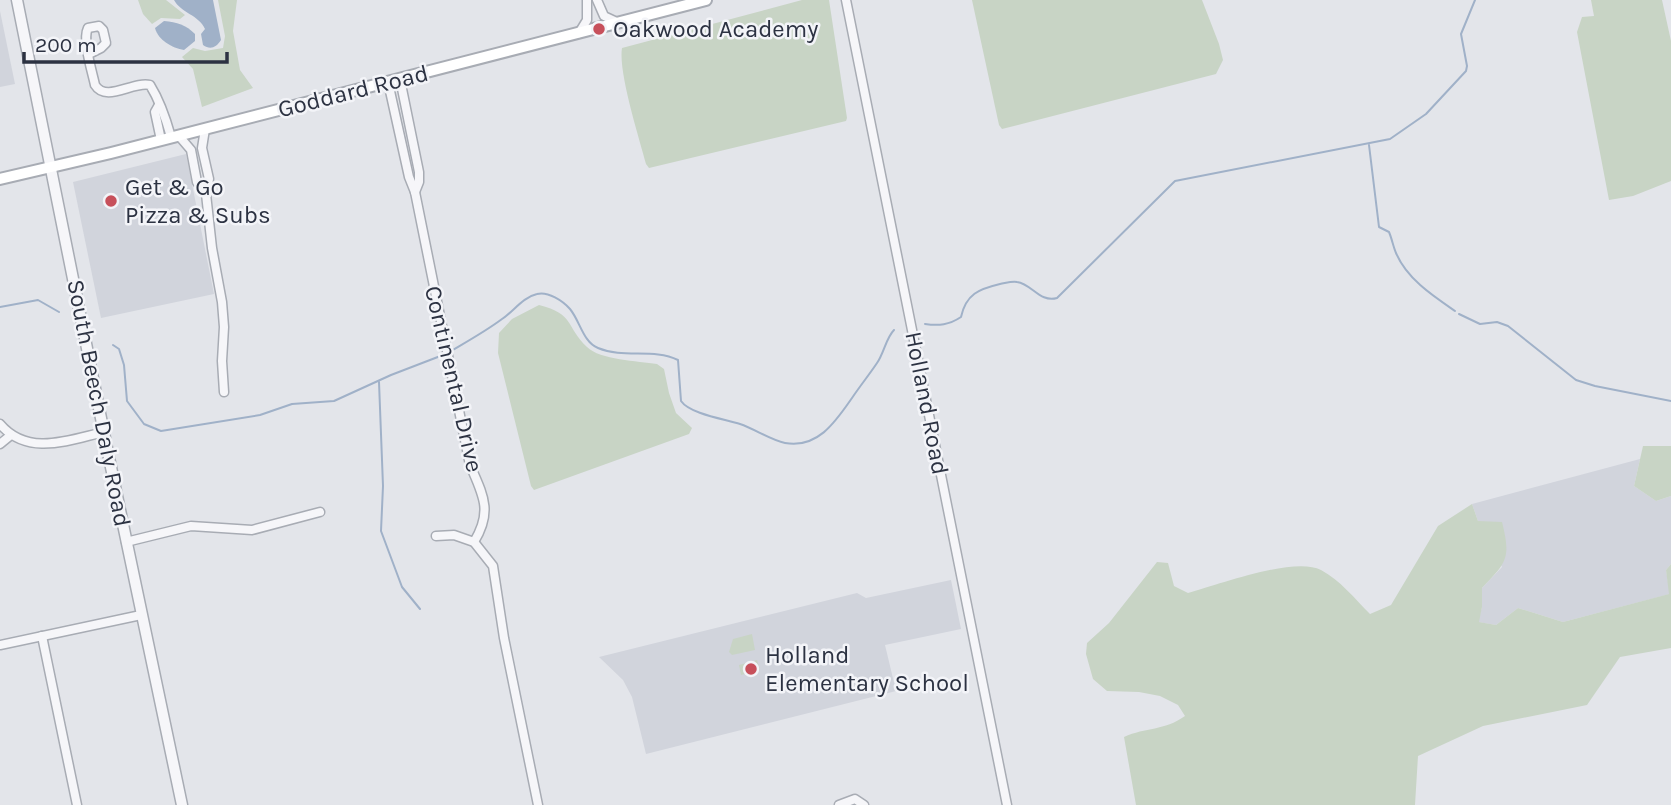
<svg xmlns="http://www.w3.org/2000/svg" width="1671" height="805" viewBox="0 0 1671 805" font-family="Karla,sans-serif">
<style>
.built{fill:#d1d4dc}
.green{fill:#c8d4c5}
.water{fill:#a0b1c8}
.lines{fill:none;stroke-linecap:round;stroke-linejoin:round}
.stream{stroke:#a0b1c8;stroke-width:2}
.minor-casing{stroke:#a8acb4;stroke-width:11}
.tertiary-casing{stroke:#a8acb4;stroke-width:13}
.secondary-casing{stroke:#a8acb4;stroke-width:14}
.minor{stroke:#f6f6f9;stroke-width:8}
.tertiary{stroke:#f6f6f9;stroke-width:10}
.secondary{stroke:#fff;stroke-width:10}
.poi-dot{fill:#c7505b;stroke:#f3f4f8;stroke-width:2.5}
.labels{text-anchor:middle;stroke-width:5;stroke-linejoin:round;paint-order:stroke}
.poi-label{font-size:24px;fill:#2c3242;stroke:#f3f4f8;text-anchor:start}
.street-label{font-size:24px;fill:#2c3242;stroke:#f3f4f8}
</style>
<rect width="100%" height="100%" fill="#e3e5ea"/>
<g class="built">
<path d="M0,11l15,73 -15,3z"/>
<path d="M186,154l28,140 -113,24 -28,-136z"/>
<path d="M1640,459l-6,27 22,15 15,-5v68l-5,6 4,24 -107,28 -45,-14 -22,17 -18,-3 4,-15v-19l20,-21 -24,-46 -6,-17z"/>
<path d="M951,580l10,49 -76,16 11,46 -250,63 -14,-57 -9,-17 -24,-23 258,-64 9,5z"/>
</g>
<g class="green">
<path d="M138,0h28l19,15 -5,4 -19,-1 -9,6 -9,-10z"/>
<path d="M218,0h19l-4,31 7,39 13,18 -51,19 -9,-38 -11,-12 11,-9 12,3 18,-3 2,-12z"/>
<path d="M802,0h27l18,118 -1,3 -197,47 -3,-4c-7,-27 -28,-92 -24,-116z"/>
<path d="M972,0h230l17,44 4,16 -7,14 -214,55 -3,-4z"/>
<path d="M1591,0h71l9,41v140l-38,15 -24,4 -32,-168 5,-15 12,-1z"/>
<path d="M539,305c36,9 26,21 48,42 13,13 51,14 70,17l7,5 5,24 7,20 16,15 -3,6 -155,56 -3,-4 -33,-133 1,-20 13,-14z"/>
<path d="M1643,446h28v50l-15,5 -22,-15z"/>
<path d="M1472,504l6,17 24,1c9,36 5,40 -20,66v19l-3,15 17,3 22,-17 45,14 106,-28 -3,-24 5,-6v84l-51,9 -33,48 -104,21 -65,30 -3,49h-279l-12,-68c22,-10 40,-6 61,-21l-7,-11 -18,-9 -21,-4 -32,-1 -14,-12 -7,-25 1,-11 22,-20 48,-61 11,1 6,23 14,7c30,-8 106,-37 133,-23 19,10 34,29 49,44l21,-9 47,-79z"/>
<path d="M752,634l3,16 -23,5 -3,-3 4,-13z"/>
<path d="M757,660l3,10 -19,5 -2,-10z"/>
</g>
<g class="water">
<path d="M174,0h39l8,40c-5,8 -11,10 -18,5l-2,-11 4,-5c-6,-14 -24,-16 -31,-29z"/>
<path d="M164,21c13,1 22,4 31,13v7l-11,9c-12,-2 -26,-10 -29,-22z"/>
</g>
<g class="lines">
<g class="stream">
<path d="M1369,145l10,82 10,5c3,7 4,14 7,21 11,26 37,43 59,58"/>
<path d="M0,307l38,-7 21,12"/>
<path d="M1459,314l21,10 17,-2 11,4 68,54 19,6 76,15"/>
<path d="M925,324c14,2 24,1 36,-7 5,-23 18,-28 39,-33 6,-1 12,-3 17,-2 15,2 23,21 40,16l118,-117 215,-42 36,-25 40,-43 1,-5 -6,-32 14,-34"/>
<path d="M113,345l6,4 5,16 3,36 17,23 17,7 99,-16 32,-11 42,-3 57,-26 52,-20"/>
<path d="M451,351c17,-10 35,-20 51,-32 11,-7 21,-22 35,-25 11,-3 26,7 33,15 10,12 13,33 28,39 26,11 55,0 80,12l3,41c9,13 43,18 59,23 15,5 30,16 45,19 33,6 51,-22 67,-45 8,-12 17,-23 25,-35 7,-10 9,-25 17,-33"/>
<path d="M379,382l4,104 -2,45 21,56 18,22"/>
</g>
<g class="minor-casing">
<g id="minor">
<path d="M597,0l7,16 15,7"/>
<path d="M846,0l161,805"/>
<path d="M579,33l8,-13v-20"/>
<path d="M89,54l12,-6 5,-5 -3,-13 -4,-4 -11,2c-6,12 4,43 7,57 11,18 38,-4 55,0 10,16 16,34 21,52"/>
<path d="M400,79l19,93v10l-4,10"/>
<path d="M388,82l21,95 6,15 55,273c13,30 23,46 4,77"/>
<path d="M159,105l-4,7 6,28"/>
<path d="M179,136l12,14 6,32 9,12 3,-15 -7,-31 3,-19"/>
<path d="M206,194l6,54 10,54 2,25 -2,34 2,31"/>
<path d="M0,424c28,33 69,16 104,8"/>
<path d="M0,444l11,-9"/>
<path d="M436,536l18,-1 20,7 19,24 11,72 34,167"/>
<path d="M126,542l65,-16 61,4 68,-18"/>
<path d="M42,636l35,169"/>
<path d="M0,645l141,-30"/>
<path d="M839,805l16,-6 9,6"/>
</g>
</g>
<g class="tertiary-casing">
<path id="tertiary" d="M17,0l91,453 74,352"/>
</g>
<g class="secondary-casing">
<path id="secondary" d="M0,179l111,-26 595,-153"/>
</g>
<use href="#minor" class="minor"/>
<use href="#tertiary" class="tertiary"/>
<use href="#secondary" class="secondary"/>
</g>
<g class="poi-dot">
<circle cx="599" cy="29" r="7"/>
<circle cx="111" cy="201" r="7"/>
<circle cx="751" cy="669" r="7"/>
</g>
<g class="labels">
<g class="poi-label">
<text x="613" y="37">Oakwood Academy</text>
<text x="125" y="195">Get &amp; Go<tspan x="125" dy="28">Pizza &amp; Subs</tspan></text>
<text x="765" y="663">Holland<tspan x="765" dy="28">Elementary School</tspan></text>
</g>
<g class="street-label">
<text transform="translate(353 91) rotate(-14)" y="8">Goddard Road</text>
<text transform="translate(454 379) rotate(77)" y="8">Continental Drive</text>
<text transform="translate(99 403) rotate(79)" y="8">South Beech Daly Road</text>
<text transform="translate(927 403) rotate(79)" y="8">Holland Road</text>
</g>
</g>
<path d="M24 52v10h203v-10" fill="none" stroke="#2c3242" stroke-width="3.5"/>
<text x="35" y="52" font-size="21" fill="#2c3242" stroke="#f3f4f8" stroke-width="5" paint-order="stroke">200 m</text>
</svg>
